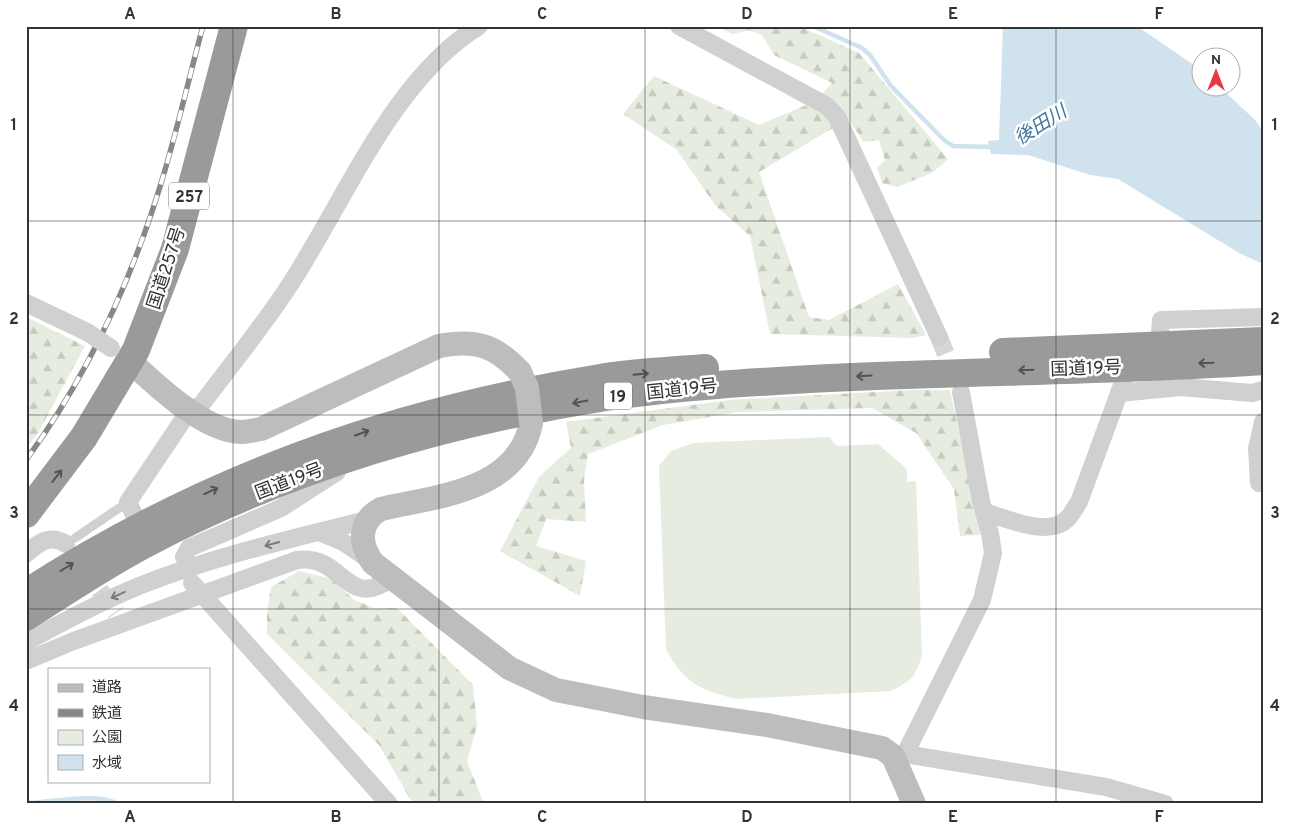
<svg xmlns="http://www.w3.org/2000/svg" width="1289" height="830" viewBox="0 0 1289 830" font-family="Overpass,'Noto Sans JP',sans-serif">
<style>
.green{fill:#e6ecdf}
.forest{fill:url(#forest-firs)}
.water{fill:#cfe2ee}
.lines{fill:none;stroke-linecap:round;stroke-linejoin:round}
.stream{stroke:#cfe2ee;stroke-width:4.5}
.street-tunnel{stroke:#d6d6d6;stroke-width:18;stroke-dasharray:18 9;stroke-linecap:butt}
.lane{stroke:#d0d0d0;stroke-width:9}
.street{stroke:#d0d0d0;stroke-width:18}
.secondary{stroke:#bdbdbd;stroke-width:24}
.highway{stroke:#9a9a9a;stroke-width:28}
.rail-casing{stroke:#888;stroke-width:5.5}
.rail{stroke:#fff;stroke-width:4;stroke-dasharray:11;stroke-linecap:butt}
.street-bridge{stroke:#d0d0d0;stroke-width:18}
.secondary-bridge{stroke:#bdbdbd;stroke-width:24}
.oneway{stroke:#525252}
.oneway2{stroke:#7a7a7a}
.grid{fill:none;stroke:#333;stroke-width:1;stroke-opacity:0.55}
.labels{text-anchor:middle;stroke-width:5;stroke-linejoin:round;paint-order:stroke}
.shield{fill:#fff;stroke:#707070;stroke-width:1}
.shield-label{font-size:16px;font-weight:bold;fill:#333}
.street-label{font-size:18px;fill:#333;stroke:#fff}
.water-label{font-size:19px;font-style:italic;fill:#3f7597;stroke:#fff}
.neatline{fill:none;stroke:#333;stroke-width:2}
.grid-label{font-size:16px;text-anchor:middle;font-weight:bold;fill:#333}
</style>
<defs>
<pattern id="forest-firs" width="22" height="20" patternUnits="userSpaceOnUse" patternTransform="scale(1.25)"><rect width="22" height="20" fill="#e6ecdf"/><path d="M5 1l3.5 6h-7zM16 11l3.5 6h-7z" fill="#c6cbc0"/></pattern>
</defs>
<rect width="100%" height="100%" fill="#fff"/>
<path class="green" d="M829,437l8,9 41,-2 29,25v13l9,-1 6,174c-6,22 -11,26 -31,36l-154,8c-36,-8 -54,-17 -71,-50l-7,-183 12,-15 22,-8z"/>
<g class="forest">
<path d="M717,26h82l60,27 89,106 -16,14 -35,14 -15,-4 -5,-15 8,-8 -6,-20 -15,2 -16,-23 -89,53 50,145 20,3 69,-36 28,51 -12,3 -144,-4 -20,-98 -35,-31 -38,-55 -54,-36 31,-38 105,49 57,-24 16,-18 -58,-28 -12,-20 -13,-5 -17,4z"/>
<path d="M26,317l59,29 -47,87 -12,16z"/>
<path d="M911,390h39l31,145 -21,1 -6,-47 -38,-56 -44,-25 -134,4 -75,13 -75,29 -4,27 2,41 -40,-3 -10,27 50,15 -6,35 -80,-45 39,-74 32,-29 -5,-26 163,-22z"/>
<path d="M299,571l33,8 22,21 20,8h23l76,77 4,41 -10,35 17,43h-71l-34,-59 -112,-111v-22l4,-25z"/>
</g>
<path class="water" d="M1003,26h134l64,44 1,18h19l34,32 8,11v136l-2,-4 -22,-10 -121,-74 -28,-4 -62,-20 -37,-1 -3,-13 11,-1z"/>
<g class="lines">
<g class="stream">
<path d="M813,26l49,22 8,7 21,31 53,54 9,6 42,1"/>
<path d="M26,801l4,2c22,-1 69,-11 88,1"/>
</g>
<g class="street-tunnel">
<path d="M939,337l18,45"/>
<path d="M84,568l32,45"/>
</g>
<path class="lane" d="M75,538l53,-36"/>
<g class="street">
<path d="M679,26l148,80 10,11 102,220"/>
<path d="M26,303l61,29"/>
<path d="M1159,345l2,-25 102,-3"/>
<path d="M1119,393l62,-6 71,6 11,-3"/>
<path d="M1259,483l-2,-35 6,-26"/>
<path d="M984,512c22,6 65,26 83,7 5,-4 8,-12 12,-17l50,-136"/>
<path d="M139,525l-11,-23 61,-91 12,-6c30,-40 63,-80 90,-122 54,-83 102,-204 188,-257"/>
<path d="M319,532l24,10 30,20"/>
<path d="M26,554c13,-12 24,-20 40,-10"/>
<path d="M184,557l5,-9 92,-40 56,-36"/>
<path d="M192,583l197,221"/>
<path d="M26,642c37,-20 74,-40 113,-56 73,-29 151,-47 228,-66"/>
<path d="M26,661l45,-19 226,-82c48,-6 49,53 96,17"/>
<path d="M905,754l77,-154 11,-47 -3,-20 -9,-32 -20,-109"/>
<path d="M894,756l11,-2 201,33 59,17"/>
</g>
<g class="secondary">
<path d="M131,362c26,24 73,69 110,70 7,0 14,-2 20,-3l178,-83c36,-7 56,-1 81,26"/>
<path d="M531,423c-13,68 -94,73 -150,86 -22,12 -23,34 -8,54l136,105 47,22 87,17 124,18 115,23 11,8 21,48"/>
</g>
<g class="highway">
<path d="M1003,352l260,-11"/>
<path d="M26,514l58,-77 52,-87 39,-101 59,-223"/>
<path d="M26,593c179,-115 364,-181 574,-215 34,-6 70,-7 105,-10"/>
<path d="M26,617c40,-26 79,-52 121,-74 142,-75 301,-121 459,-146 74,-11 150,-15 225,-19 144,-7 288,-7 432,-17"/>
</g>
<g class="rail-casing">
<path id="rail" d="M26,460c63,-86 109,-187 139,-290 14,-48 25,-96 38,-144"/>
</g>
<use href="#rail" class="rail"/>
<path class="street-bridge" d="M87,332l24,16"/>
<path class="secondary-bridge" d="M520,372l7,16 4,35"/>
</g>
<defs><path id="oneway-shaft" d="M-6 0H5M1.5-3L5.5 0L1.5 3" fill="none" stroke-width="1.6" stroke-linecap="round" stroke-linejoin="round" transform="scale(1.25)"/></defs>
<g class="oneway">
<use href="#oneway-shaft" transform="translate(1206 363) rotate(178)"/>
<use href="#oneway-shaft" transform="translate(1026 370) rotate(178)"/>
<use href="#oneway-shaft" transform="translate(641 374) rotate(-5)"/>
<use href="#oneway-shaft" transform="translate(864 376) rotate(177)"/>
<use href="#oneway-shaft" transform="translate(580 402) rotate(169)"/>
<use href="#oneway-shaft" transform="translate(362 433) rotate(-19)"/>
<use href="#oneway-shaft" transform="translate(57 476) rotate(-52)"/>
<use href="#oneway-shaft" transform="translate(211 491) rotate(-24)"/>
<use href="#oneway-shaft" transform="translate(67 567) rotate(-32)"/>
</g>
<g class="oneway2">
<use href="#oneway-shaft" transform="translate(272 544) rotate(165)"/>
<use href="#oneway-shaft" transform="translate(118 595) rotate(156)"/>
</g>
<path class="grid" d="M233,26v778M439,26v778M645,26v778M850,26v778M1056,26v778M26,221h1237M26,415h1237M26,609h1237"/>
<g class="labels">
<g class="shield">
<rect x="169" y="182.5" width="40" height="27" rx="4"/>
<rect x="604" y="382.5" width="28" height="27" rx="4"/>
</g>
<g class="shield-label">
<text x="189" y="202">257</text>
<text x="618" y="402">19</text>
</g>
<g class="street-label">
<text transform="translate(166 268) rotate(-72)" y="6">国道257号</text>
<text transform="translate(1086 368) rotate(-2)" y="6">国道19号</text>
<text transform="translate(682 389) rotate(-6)" y="6">国道19号</text>
<text transform="translate(289 481) rotate(-21)" y="6">国道19号</text>
</g>
<g class="water-label">
<text transform="translate(1040 124) rotate(-32)" y="7">後田川</text>
</g>
</g>
<rect width="1289" height="830" fill="none" stroke="#ffffff" stroke-width="55"/>
<rect x="48" y="668" width="162" height="115" fill="#ffffff" stroke="#adadad"/>
<rect x="58" y="684" width="25" height="8" fill="#bdbdbd" stroke="#adadad"/>
<text x="92" y="692" font-size="15" fill="#333333">道路</text>
<rect x="58" y="709" width="25" height="8" fill="#888888" stroke="#adadad"/>
<text x="92" y="718" font-size="15" fill="#333333">鉄道</text>
<rect x="58" y="730" width="25" height="15" fill="#e6ecdf" stroke="#adadad"/>
<text x="92" y="742" font-size="15" fill="#333333">公園</text>
<rect x="58" y="755" width="25" height="15" fill="#cfe2ee" stroke="#adadad"/>
<text x="92" y="768" font-size="15" fill="#333333">水域</text>
<g transform="translate(1216 72)"><circle r="24" fill="#ffffff" stroke="#adadad"/>
<path d="M0-4L9 19L0 12L-9 19Z" fill="#e63946"/>
<text y="-8" font-size="14" font-weight="bold" text-anchor="middle" fill="#333333">N</text>
</g>
<rect x="28" y="28" width="1234" height="774" class="neatline"/>
<g class="grid-label">
<text x="130" y="19">A</text>
<text x="336" y="19">B</text>
<text x="542" y="19">C</text>
<text x="747" y="19">D</text>
<text x="953" y="19">E</text>
<text x="1159" y="19">F</text>
<text x="14" y="130">1</text>
<text x="1275" y="130">1</text>
<text x="14" y="324">2</text>
<text x="1275" y="324">2</text>
<text x="14" y="518">3</text>
<text x="1275" y="518">3</text>
<text x="14" y="711">4</text>
<text x="1275" y="711">4</text>
<text x="130" y="822">A</text>
<text x="336" y="822">B</text>
<text x="542" y="822">C</text>
<text x="747" y="822">D</text>
<text x="953" y="822">E</text>
<text x="1159" y="822">F</text>
</g>
</svg>
